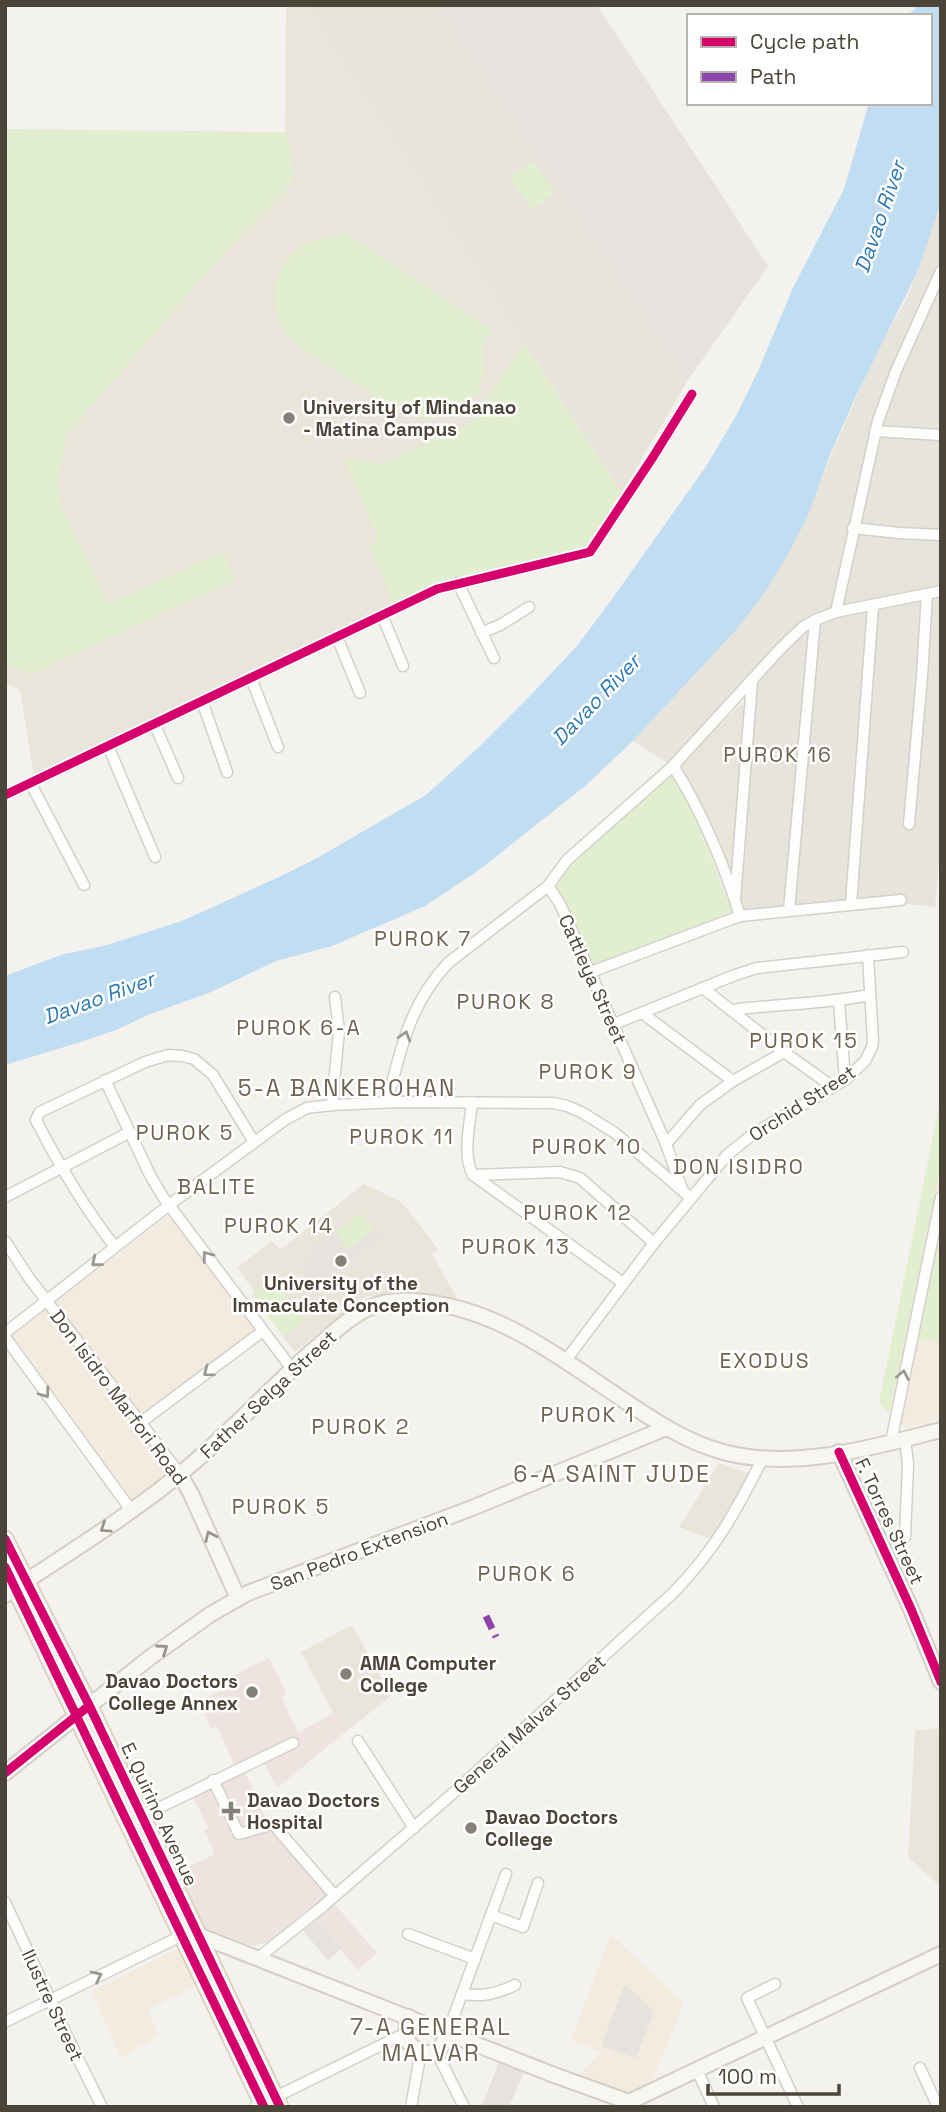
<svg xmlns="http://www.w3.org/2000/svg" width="946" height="2112" viewBox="0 0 946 2112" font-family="'Space Grotesk',sans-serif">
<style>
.residential{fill:#e7e4dc}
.commercial{fill:#f3ebdf}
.industrial{fill:#e6e2de}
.education{fill:#eae5da}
.medical{fill:#eee3df}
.green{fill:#e1eecf}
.parking{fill:#e6e3df}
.water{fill:#c0ddf1}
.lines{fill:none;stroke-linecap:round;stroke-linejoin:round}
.street-casing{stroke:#d2d0cb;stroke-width:13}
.secondary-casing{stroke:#d3cfc5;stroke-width:18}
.primary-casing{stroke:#d6cebb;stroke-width:19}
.street{stroke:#fdfdfc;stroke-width:10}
.secondary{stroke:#f7f6f1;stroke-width:14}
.primary{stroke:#f2efe6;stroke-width:16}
.quiet{stroke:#8e44ad;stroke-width:7;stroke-dasharray:14 7;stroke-linecap:butt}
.cycleway-casing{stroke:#fff;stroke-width:13}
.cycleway{stroke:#d6006c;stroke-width:9}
.oneway{stroke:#9b9791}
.oneway2{stroke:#98948c}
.poi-dot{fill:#868178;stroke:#fff;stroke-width:2.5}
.labels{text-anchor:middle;stroke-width:5;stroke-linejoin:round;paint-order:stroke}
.poi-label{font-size:19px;font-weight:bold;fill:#4b4439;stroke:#fff;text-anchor:start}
.street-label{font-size:19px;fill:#4b4439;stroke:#fff}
.water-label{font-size:21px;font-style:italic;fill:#2e7ab2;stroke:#fff}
.neighbourhood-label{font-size:21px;letter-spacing:2px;fill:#6e6250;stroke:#fff}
.quarter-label{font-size:23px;letter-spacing:2px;fill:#6e6250;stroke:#fff}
</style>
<rect width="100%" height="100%" fill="#f4f2ee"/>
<g class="residential">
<path d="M306,5h131l251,375 -66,113z"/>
<path d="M941,200v642l-6,65 -29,-3 -170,14 19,-236 -86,82 -36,-23 32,-34 153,-221 55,-127 34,-61 11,-27z"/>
</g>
<g class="commercial">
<path d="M941,1097v322l-36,9 -26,-25z"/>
<path d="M171,1213l87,118 -116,87 -88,-115z"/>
<path d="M47,1307l126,165 -40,31 -123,-166z"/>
<path d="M611,1934l73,69 -32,79 -20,12 -53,-20 22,-22 -30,-12z"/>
<path d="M178,1948l18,39 -48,22 11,27 -38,22 -30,-67z"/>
</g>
<path class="industrial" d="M437,5h160l171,261 -80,114z"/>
<g class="education">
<path d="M286,5h20l316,488 -227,113 -361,170 -14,-86 -15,-7v-554l280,3z"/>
<path d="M742,703l6,8 -15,161 -7,6 -50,-109z"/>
<path d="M364,1184l36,17 11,13 27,35 -6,5 26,46 -2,1 -38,-7 -52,2 -71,56 -43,-57 3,-3 -18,-24 35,-27 8,9z"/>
<path d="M719,1463l32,11 -37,66 -35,-13z"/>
<path d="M352,1625l39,71 -47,37 -43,-81z"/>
<path d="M941,1728v159l-33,-30 7,-127z"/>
</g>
<path class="medical" d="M269,1658l18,36 -6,3 17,36 35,-20 11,20 -67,55 -13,-26 -20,10 16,28 -3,2 11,20 65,65 -7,7 51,59 -19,17 -51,-60 -38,32 -17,4 -52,-20 -24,-53 39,-19 -11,-24 4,-2 -16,-33 45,-23 -20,-46 -6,2 -12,-27 25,-12 -3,-8z"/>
<g class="green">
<path d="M5,129l281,4 8,36v7l-4,9 -75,78 -148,172 -10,48 4,24 48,97 114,-52 12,28 -204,94 -26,-10z"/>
<path d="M533,161l22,32 -24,16 -21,-31z"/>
<path d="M342,231l150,99 -8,12 1,27 -7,20 4,3 -3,5 -5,-3c-18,23 -44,30 -71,20l-100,-65c-51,-36 -29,-113 35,-112z"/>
<path d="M524,343l98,150 -34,55 -193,58 -26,-61 10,-6 -36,-81 39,6 89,-41z"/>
<path d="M672,772l14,19 46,121 -137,55 -41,-82 14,-20z"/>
<path d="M941,1097v67l-52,250 -10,-11z"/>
<path d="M361,1213l13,17 -26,20 -13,-17z"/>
<path d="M941,1227v115l-22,-3z"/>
<path d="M272,1279l32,42 -20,16 -32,-42z"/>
</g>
<g class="parking">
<path d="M374,1230l5,6 -74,59 -2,-12 1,-18 9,-15 22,-17 14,17z"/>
<path d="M316,1920l25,29 -13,11 -25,-29z"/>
<path d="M625,1984l29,28 -18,46 -35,-12z"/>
<path d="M499,2062l25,10 -15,35h-25l-2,-2z"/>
</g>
<path class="water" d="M916,5h25v195l-2,8 -21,63 -64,129 -26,60 -21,58 -20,38 -23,38 -29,37 -102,110 -49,46 -105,83 -54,36 -93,40 -56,15 -65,31 -63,23 -32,15 -32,11 -79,24v-89l56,-21 46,-10 75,-24 97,-44 38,-19 109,-63 53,-48 49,-49 49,-52 35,-47 95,-134 29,-49 23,-47 33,-79 52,-101 25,-86h61v-87h-24l8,-6z"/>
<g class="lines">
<g class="street-casing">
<g id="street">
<path d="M875,431l66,4"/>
<path d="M853,528l46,5 42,2"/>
<path d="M458,583l36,75"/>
<path d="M836,612l42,-191 18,-50 45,-100"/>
<path d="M382,615l21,51"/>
<path d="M481,633l19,-8 29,-18"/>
<path d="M337,637l23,56"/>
<path d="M251,678l27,69"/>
<path d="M202,701l25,71"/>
<path d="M154,723l24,55"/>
<path d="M108,746l47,111"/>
<path d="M673,766c28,43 52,101 67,150"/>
<path d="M31,784l53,101"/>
<path d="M5,795l432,-206 153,-37 63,-95 39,-63"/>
<path d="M909,824l13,-148 5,-82"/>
<path d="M548,886l12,18 106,240 16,45"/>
<path d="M735,899l17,-217"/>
<path d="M851,904l22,-298"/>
<path d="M789,910l26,-290"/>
<path d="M591,972l149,-56 161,-16"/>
<path d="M703,988l81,64 49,35"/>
<path d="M839,1001l6,79"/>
<path d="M731,1010c46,-6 93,-6 139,-15"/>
<path d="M642,1013l91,68"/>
<path d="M614,1024l121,-49 22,-7 146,-16"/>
<path d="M105,1080l45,95 13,22 129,172"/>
<path d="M387,1102c14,-53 22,-97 61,-139l100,-77 19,-26 106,-94 110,-120 20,-19 12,-7 21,-8 105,-21"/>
<path d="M472,1102c-2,22 -10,54 1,73l150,108"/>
<path d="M332,1105l7,-74 -4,-34"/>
<path d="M666,1144l34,-39 33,-24 51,-29"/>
<path d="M473,1175l87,-3 20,6 74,65"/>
<path d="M5,1197l125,-65"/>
<path d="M5,1241l24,37 151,196"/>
<path d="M115,1247c-32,-41 -55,-80 -79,-127l4,-8 105,-50 23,-7 14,1 12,3 19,16 41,67"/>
<path d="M5,1333l164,-128 117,-86 21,-11 25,-3 66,-3 155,1 14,3 16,7 32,20 76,65"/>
<path d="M5,1337l126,173"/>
<path d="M566,1360l88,-117 73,-88 26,-21 92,-54 20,-19 7,-14 1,-6 -5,-86"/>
<path d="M140,1423l123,-92"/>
<path d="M891,1442l50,-245"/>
<path d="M905,1537l3,-73 -3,-25"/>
<path d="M358,1741l56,87"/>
<path d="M213,1780l26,54 34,-10 62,72"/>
<path d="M142,1816l151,-73"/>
<path d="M5,1902l60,130 37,75"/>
<path d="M491,1915l32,12 15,-44"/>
<path d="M408,1934l67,25"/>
<path d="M258,1958l64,-51 129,-112 222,-202c43,-44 63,-82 90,-135"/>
<path d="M775,1984l-28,14 51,109"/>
<path d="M462,1994c20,3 35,0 53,-9"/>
<path d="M5,2022l176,-86"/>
<path d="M448,2032l58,-158"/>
<path d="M436,2051l28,56"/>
<path d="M920,2068l18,39"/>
<path d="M697,2070l17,37"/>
<path d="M255,2107l151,-74"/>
<path d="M411,2107l10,-56"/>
</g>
</g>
<g class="secondary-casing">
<g id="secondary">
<path d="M839,1452l72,157 30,73"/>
<path d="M180,1474l11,20 47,104"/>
<path d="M5,1595c63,-42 129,-82 187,-131 41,-35 78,-75 118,-111 19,-16 38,-36 61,-46 16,-7 36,-7 53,-5 79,8 143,61 207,103 30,20 60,39 96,48 70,17 146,-6 214,-23"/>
<path d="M5,1773l143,-114 63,-45 37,-21 224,-85 194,-80"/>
<path d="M193,1935h5l356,140 75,27 312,-148"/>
<path d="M409,2017c-1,5 -3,11 -3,17 1,13 18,23 30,17 7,-3 9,-12 12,-19"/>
</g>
</g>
<g class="primary-casing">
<g id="primary">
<path d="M5,1539l84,166 191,402"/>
<path d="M5,1567l259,540"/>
</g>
</g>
<use href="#street" class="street"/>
<use href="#secondary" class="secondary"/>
<use href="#primary" class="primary"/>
<path class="quiet" d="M486,1616l10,21"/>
<g class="cycleway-casing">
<g id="cycleway">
<path d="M5,795l432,-206 153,-37 63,-95 39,-63"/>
<path d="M839,1452l72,157 30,73"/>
<path d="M5,1539l84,166 191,402"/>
<path d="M5,1567l259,540"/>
<path d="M5,1773l80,-64"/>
</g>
</g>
<use href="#cycleway" class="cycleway"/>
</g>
<defs><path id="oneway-chevron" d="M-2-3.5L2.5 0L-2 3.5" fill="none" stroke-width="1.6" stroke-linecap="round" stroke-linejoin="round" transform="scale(1.75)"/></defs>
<g class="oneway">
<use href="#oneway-chevron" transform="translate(405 1036) rotate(-73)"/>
<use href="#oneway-chevron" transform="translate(207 1256) rotate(-127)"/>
<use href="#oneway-chevron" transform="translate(96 1262) rotate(141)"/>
<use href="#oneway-chevron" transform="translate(208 1372) rotate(143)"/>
<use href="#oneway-chevron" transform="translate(903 1375) rotate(-79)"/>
<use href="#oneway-chevron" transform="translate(45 1393) rotate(54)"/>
<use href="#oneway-chevron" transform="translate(97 1976) rotate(-26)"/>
</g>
<g class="oneway2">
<use href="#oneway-chevron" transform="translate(105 1528) rotate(146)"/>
<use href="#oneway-chevron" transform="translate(210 1536) rotate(-114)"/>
<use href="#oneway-chevron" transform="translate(163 1649) rotate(-35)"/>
</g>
<g class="poi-dot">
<circle cx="289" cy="418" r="7"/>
<circle cx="341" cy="1261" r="7"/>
<circle cx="346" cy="1674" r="7"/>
<circle cx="252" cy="1692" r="7"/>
<path d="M227.5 1800.5h7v7h7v7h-7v7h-7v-7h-7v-7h7z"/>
<circle cx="471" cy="1828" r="7"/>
</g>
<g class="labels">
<g class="poi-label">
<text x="303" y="414">University of Mindanao<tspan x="303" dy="22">- Matina Campus</tspan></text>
<text x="341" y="1290" text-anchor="middle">University of the<tspan x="341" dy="22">Immaculate Conception</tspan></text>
<text x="360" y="1670">AMA Computer<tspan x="360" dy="22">College</tspan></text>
<text x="238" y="1688" text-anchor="end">Davao Doctors<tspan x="238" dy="22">College Annex</tspan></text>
<text x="247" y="1807">Davao Doctors<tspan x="247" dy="22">Hospital</tspan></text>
<text x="485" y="1824">Davao Doctors<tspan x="485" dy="22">College</tspan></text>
</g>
<g class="street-label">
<text transform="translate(593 979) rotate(66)" y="7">Cattleya Street</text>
<text transform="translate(802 1103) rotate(-33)" y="7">Orchid Street</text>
<text transform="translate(268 1394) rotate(-43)" y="7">Father Selga Street</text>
<text transform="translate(119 1397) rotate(53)" y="7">Don Isidro Marfori Road</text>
<text transform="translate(890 1521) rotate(65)" y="7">F. Torres Street</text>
<text transform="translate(359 1551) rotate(-21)" y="7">San Pedro Extension</text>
<text transform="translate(529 1724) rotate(-42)" y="7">General Malvar Street</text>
<text transform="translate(160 1814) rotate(65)" y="7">E. Quirino Avenue</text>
<text transform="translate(53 2005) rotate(65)" y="7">Ilustre Street</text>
</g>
<g class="water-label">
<text transform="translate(880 217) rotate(-71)" y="7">Davao River</text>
<text transform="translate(596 700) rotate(-46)" y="7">Davao River</text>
<text transform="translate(99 998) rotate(-20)" y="7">Davao River</text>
</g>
<g class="neighbourhood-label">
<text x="778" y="762">PUROK 16</text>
<text x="423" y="946">PUROK 7</text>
<text x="506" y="1009">PUROK 8</text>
<text x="299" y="1035">PUROK 6-A</text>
<text x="804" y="1048">PUROK 15</text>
<text x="588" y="1079">PUROK 9</text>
<text x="185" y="1140">PUROK 5</text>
<text x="402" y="1144">PUROK 11</text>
<text x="587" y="1154">PUROK 10</text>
<text x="739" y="1174">DON ISIDRO</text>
<text x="217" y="1194">BALITE</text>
<text x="578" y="1220">PUROK 12</text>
<text x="279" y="1233">PUROK 14</text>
<text x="516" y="1254">PUROK 13</text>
<text x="765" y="1368">EXODUS</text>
<text x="588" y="1422">PUROK 1</text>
<text x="361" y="1434">PUROK 2</text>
<text x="281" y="1514">PUROK 5</text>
<text x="527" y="1581">PUROK 6</text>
</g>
<g class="quarter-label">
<text x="347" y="1096">5-A BANKEROHAN</text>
<text x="612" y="1482">6-A SAINT JUDE</text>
<text x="431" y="2035">7-A GENERAL<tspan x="431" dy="26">MALVAR</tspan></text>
</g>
</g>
<rect width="946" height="2112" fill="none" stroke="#4b4439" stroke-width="14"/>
<rect x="687" y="14" width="245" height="91" fill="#ffffff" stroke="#b7b4b0" stroke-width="2"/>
<rect x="701" y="37" width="35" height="10" fill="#d6006c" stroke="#b7b4b0" stroke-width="2"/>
<text x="750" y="49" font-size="21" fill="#4b4439">Cycle path</text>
<rect x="701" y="72" width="35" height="10" fill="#8e44ad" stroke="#b7b4b0" stroke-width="2"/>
<text x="750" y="84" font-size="21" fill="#4b4439">Path</text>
<path d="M708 2084v10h131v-10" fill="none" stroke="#4b4439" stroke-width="3.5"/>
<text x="718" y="2084" font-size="21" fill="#4b4439" stroke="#ffffff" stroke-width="5" paint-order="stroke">100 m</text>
</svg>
